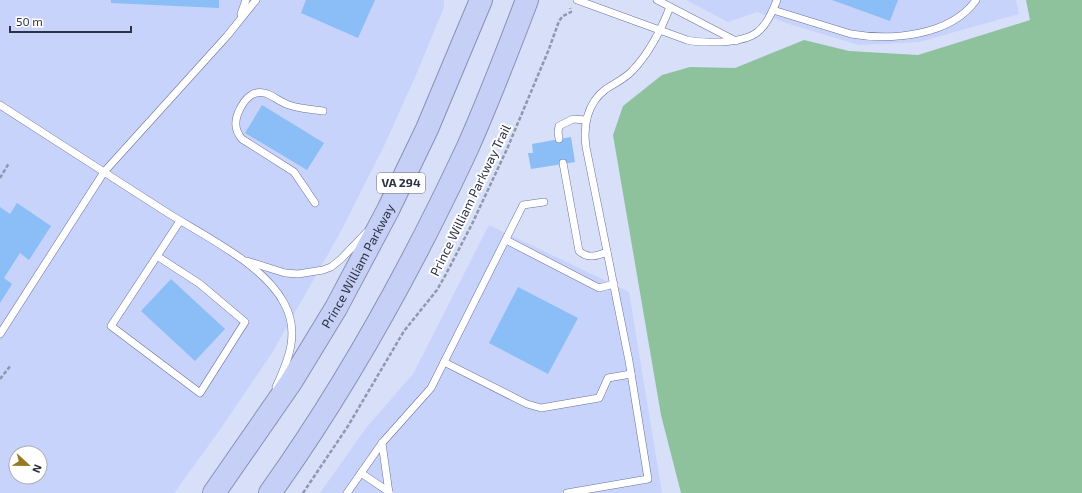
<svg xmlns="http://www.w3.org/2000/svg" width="1082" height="493" viewBox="0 0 1082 493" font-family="'Exo 2',sans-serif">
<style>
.built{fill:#c7d3fb;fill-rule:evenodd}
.green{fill:#8ec29c}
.building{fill:#8bbdf6}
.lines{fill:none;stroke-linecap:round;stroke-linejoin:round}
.service-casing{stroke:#687298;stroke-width:8}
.trunk-casing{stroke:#8791b5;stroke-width:24}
.path{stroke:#9197ad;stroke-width:2.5;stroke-dasharray:4 2;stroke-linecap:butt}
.service{stroke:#fff;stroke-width:7}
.trunk{stroke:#c6d0f6;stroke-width:22}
.labels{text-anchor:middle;stroke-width:4;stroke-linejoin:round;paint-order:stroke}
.shield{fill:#fff;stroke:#6c6f7b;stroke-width:1}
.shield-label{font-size:12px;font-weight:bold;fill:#2d3142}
.street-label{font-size:13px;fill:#2d3142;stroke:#fff}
</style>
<rect width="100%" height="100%" fill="#d7dff9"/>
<g class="built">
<path d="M0,0h444v7l-25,61 -34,76 -44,87 -69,122 -53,78 -45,62h-174zM16,453h24v24h-24z"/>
<path d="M686,0h330l3,14 -100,28 -60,3 -67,-20 -35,-13 -29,10z"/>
<path d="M489,225l140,67 33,201h-342l46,-65 47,-54z"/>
</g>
<path class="green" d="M1026,0h56v493h-401l-20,-78 -48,-280 10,-29 39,-31 28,-8 45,1 69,-28 45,11 69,4 112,-35z"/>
<g class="building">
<path d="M111,0h108v8l-108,-5z"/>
<path d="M306,0h69l-17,38 -57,-25z"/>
<path d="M832,0h66l-8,21z"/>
<path d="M262,105l62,38 -17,27 -62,-37z"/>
<path d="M571,137l4,25 -44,7 -3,-16h5l-1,-9z"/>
<path d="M17,203l34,23 -22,34 -9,-7 -16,25 8,6 -12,19v-96l10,7z"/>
<path d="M171,279l54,50 -30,32 -54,-50z"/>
<path d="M518,287l60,31 -30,56 -59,-31z"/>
</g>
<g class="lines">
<g class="service-casing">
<g id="service">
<path d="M577,0l110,40c11,3 22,2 34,2 34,-2 44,-10 56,-42"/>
<path d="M657,0l79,41"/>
<path d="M773,10l78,24c40,7 100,2 125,-34"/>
<path d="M241,14l5,-14"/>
<path d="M0,105c54,35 108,70 163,105 37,24 100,53 121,93 16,29 5,56 -8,84"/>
<path d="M559,139l-1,-7 1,-6 14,-7 13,1"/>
<path d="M563,163l16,88c9,8 18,5 28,1"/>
<path d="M315,203l-21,-31 -52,-33c-7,-8 -8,-16 -4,-26 6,-14 16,-26 32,-18 6,3 12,8 19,10 10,4 23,4 34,6"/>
<path d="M506,240l93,48 15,-4"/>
<path d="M157,256l43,28 45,38 -45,71 -89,-67c23,-35 46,-70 69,-105"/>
<path d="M247,261l38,12 13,1 25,-4 8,-3 10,-8 25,-26"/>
<path d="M0,334l104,-162 123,-136 29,-36"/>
<path d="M444,362l83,42 14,4 58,-10 9,-20 23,-4"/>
<path d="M382,443l7,50"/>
<path d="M361,473l28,19"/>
<path d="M347,493l35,-50 49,-55 92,-183 21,-3"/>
<path d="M567,493l81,-14 -19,-118 -43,-214c-3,-21 1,-44 20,-58 9,-6 19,-10 27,-19 17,-18 28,-40 37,-63"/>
</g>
</g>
<g class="trunk-casing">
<g id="trunk">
<path id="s1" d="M214,493l77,-111 45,-74 52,-98 39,-81 54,-129"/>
<path d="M270,493c77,-108 141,-224 197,-344 22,-49 41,-99 60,-149"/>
</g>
</g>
<g class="path">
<path d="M0,178l9,-15"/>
<path d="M0,379l11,-14"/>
<path d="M303,493l45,-67 56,-95 33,-41 8,-14 27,-52 35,-75 42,-100 10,-28 4,-5 8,-4 -1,-4"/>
</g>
<use href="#service" class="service"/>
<use href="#trunk" class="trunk"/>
</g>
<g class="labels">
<rect class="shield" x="377" y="173" width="48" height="20" rx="3"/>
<g class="shield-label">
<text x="401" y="187">VA 294</text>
</g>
<g class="street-label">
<text transform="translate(470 200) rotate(-64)" y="5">Prince William Parkway Trail</text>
<text dy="5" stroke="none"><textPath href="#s1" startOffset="269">Prince William Parkway</textPath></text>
</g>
</g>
<g transform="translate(28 465) rotate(112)"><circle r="19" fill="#ffffff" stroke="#abadb3"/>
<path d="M0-3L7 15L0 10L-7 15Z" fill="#947b23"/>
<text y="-6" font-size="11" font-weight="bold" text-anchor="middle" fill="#2d3142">N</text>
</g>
<path d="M10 26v6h121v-6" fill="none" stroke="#2d3142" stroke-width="2"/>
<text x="16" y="26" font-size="12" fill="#2d3142" stroke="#ffffff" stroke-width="3" paint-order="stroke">50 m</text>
</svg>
